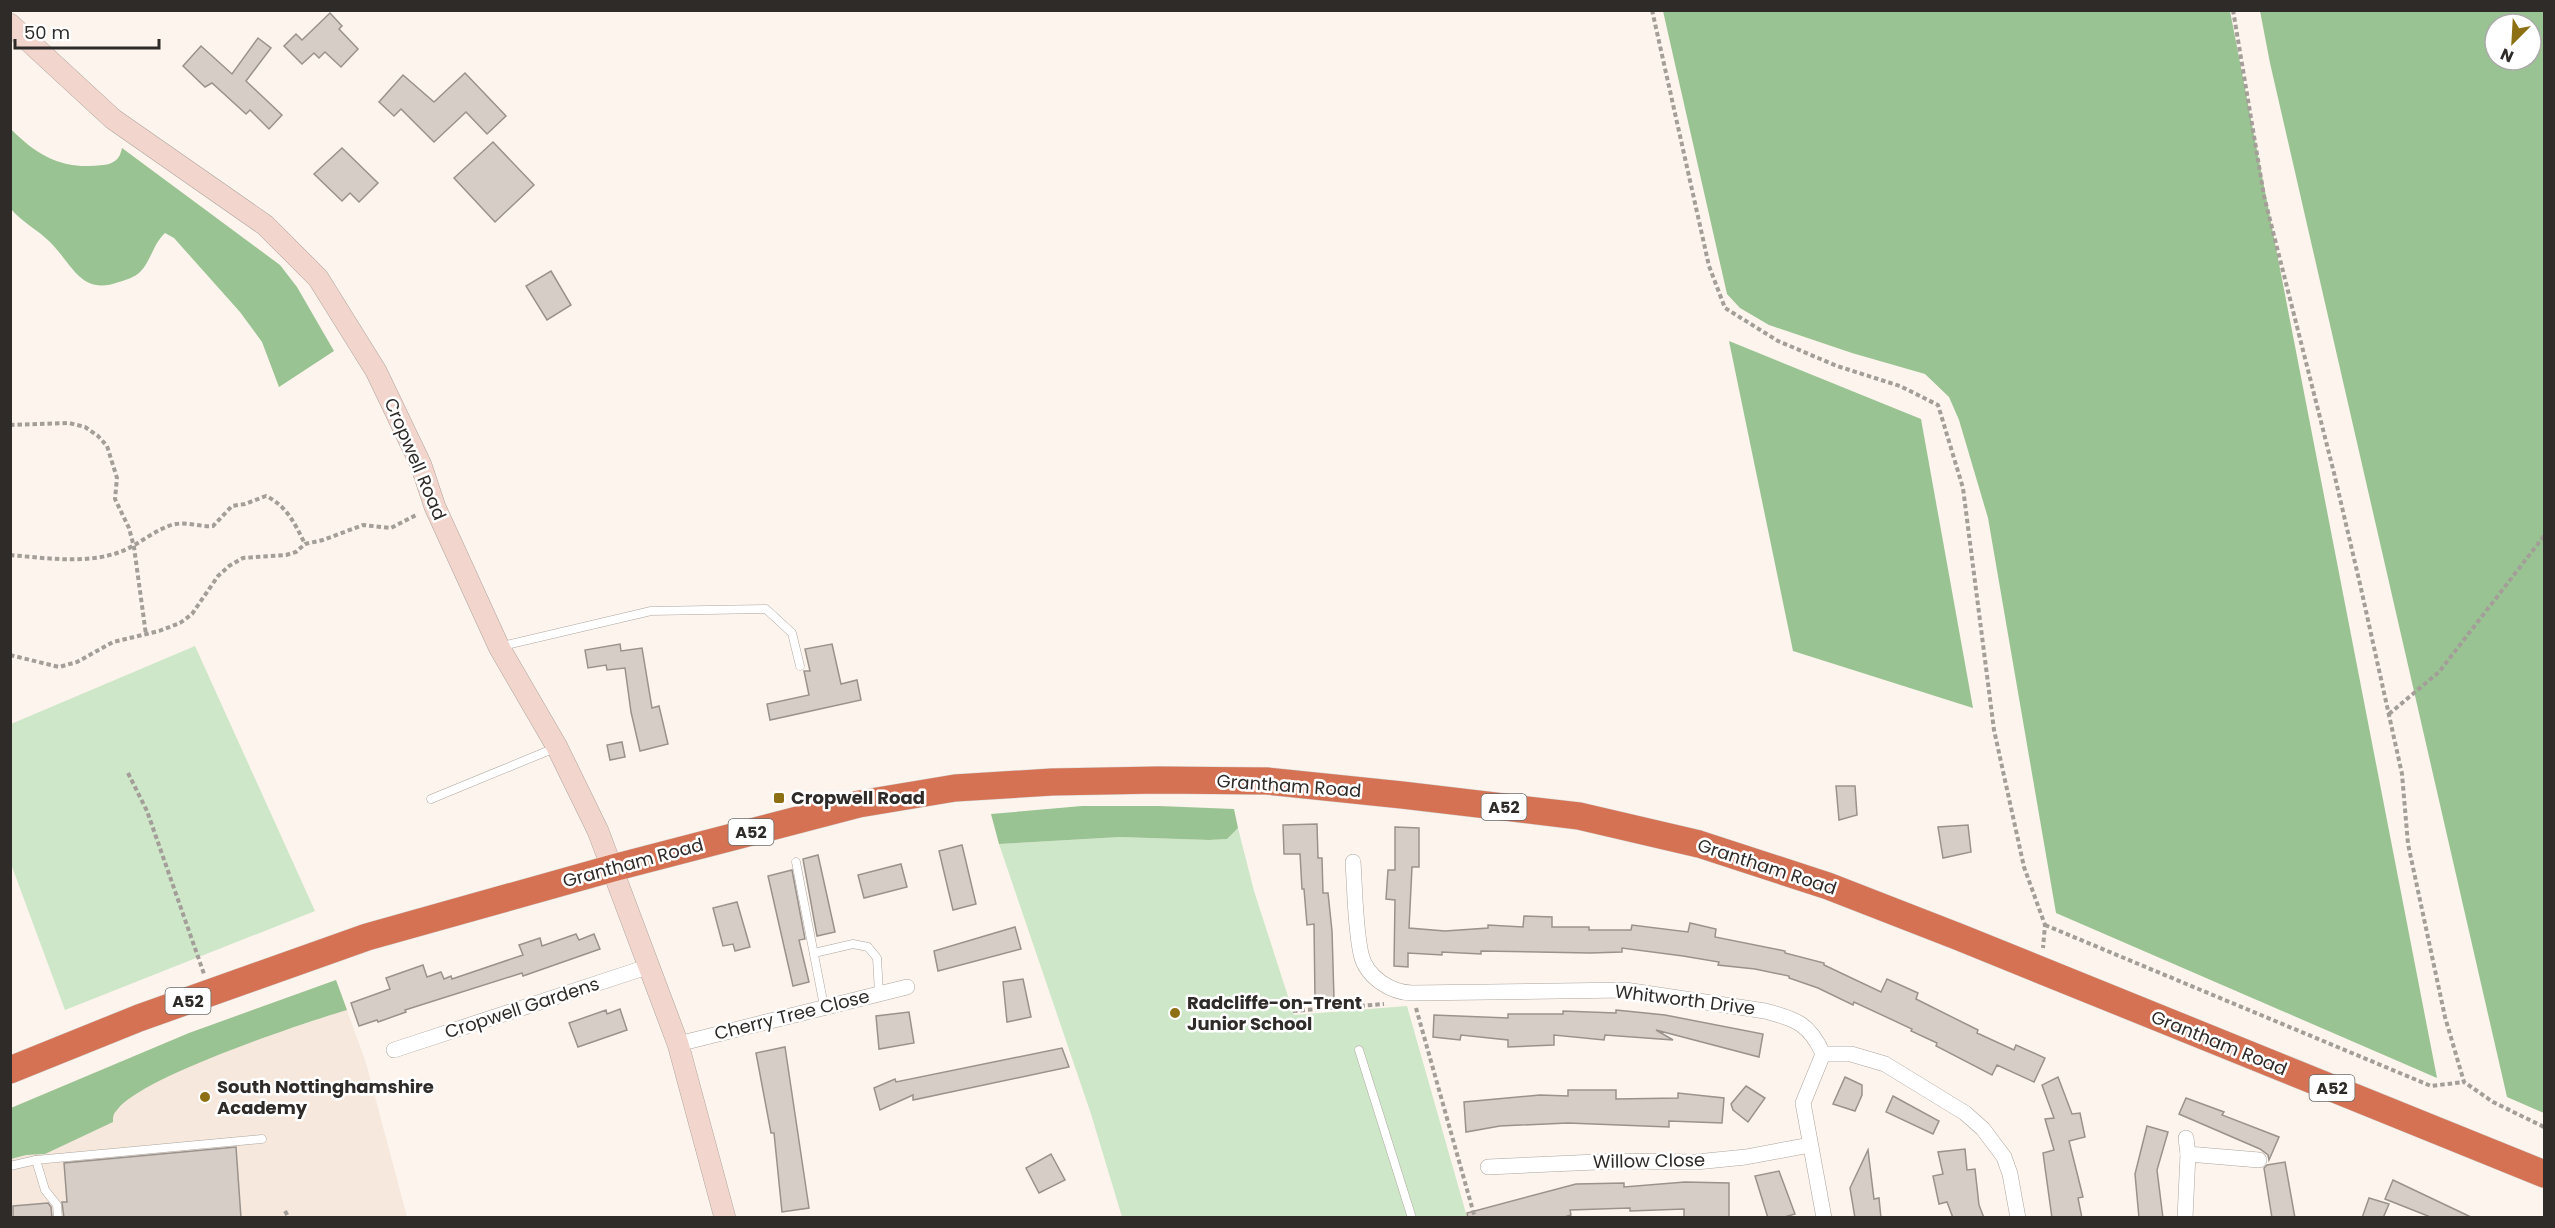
<svg xmlns="http://www.w3.org/2000/svg" width="2555" height="1228" viewBox="0 0 2555 1228" font-family="Poppins,sans-serif">
<style>
.built{fill:#f6e8dc}
.green{fill:#cde7c8}
.forest{fill:#99c392;fill-rule:evenodd}
.building{fill:#d5cdc6;stroke:#9a928c;stroke-width:1.5}
.lines{fill:none;stroke-linecap:round;stroke-linejoin:round}
.lane-casing{stroke:#aca59e;stroke-width:9}
.street-casing{stroke:#aca59e;stroke-width:16}
.secondary-casing{stroke:#aca59e;stroke-width:22}
.highway-casing{stroke:#d5d5d4;stroke-width:28}
.path{stroke:#a49e99;stroke-width:4;stroke-dasharray:4.5 3;stroke-linecap:butt}
.lane{stroke:#fff;stroke-width:8}
.street{stroke:#fff;stroke-width:15}
.secondary{stroke:#f2d5cc;stroke-width:21}
.highway{stroke:#d57254;stroke-width:27}
.poi-dot{fill:#8e7014;stroke:#fff;stroke-width:2}
.labels{text-anchor:middle;stroke-width:5;stroke-linejoin:round;paint-order:stroke}
.shield{fill:#fff;stroke:#6d6b69;stroke-width:1.5}
.shield-label{font-size:16px;font-weight:bold;fill:#2e2b29}
.street-label{font-size:18px;fill:#2e2b29;stroke:#fff}
.poi-label{font-size:18px;font-weight:bold;fill:#2e2b29;stroke:#fff;text-anchor:start}
</style>
<rect width="100%" height="100%" fill="#fcf4ed"/>
<path class="built" d="M336,980l30,83 41,154h-396l-1,-109 179,-75z"/>
<g class="green">
<path d="M195,646l120,265 -250,99 -54,-146v-140z"/>
<path d="M1238,828l16,63 40,124 113,-9 60,211h-345l-31,-103 -92,-270 121,-7 89,3 18,-1z"/>
</g>
<g class="forest">
<path d="M1663,11h567l207,1067 -381,-165 -68,-395 -29,-98 -10,-23 -24,-23 -73,-21 -83,-28 -29,-17 -13,-14z"/>
<path d="M2260,11h284v1102l-37,-16 -237,-1034zM2495,24h36v36h-36z"/>
<path d="M11,129c27,28 53,41 92,36 11,-1 17,-6 19,-17l158,117 17,22 37,64 -55,36 -17,-45 -22,-30 -66,-74 -9,-5c-12,11 -14,28 -25,39 -5,5 -14,8 -21,10 -38,14 -46,-17 -69,-40 -12,-12 -28,-20 -39,-33l1,-33z"/>
<path d="M1729,341l192,78 52,289 -180,-57z"/>
<path d="M1082,806h77l75,3 4,19 -11,11 -18,1 -89,-3 -121,7 -8,-30z"/>
<path d="M336,980l11,30c-44,13 -206,67 -230,100 -4,4 -4,7 -4,12l-68,32 -19,1 -15,4v-51l178,-75z"/>
</g>
<g class="building">
<path d="M330,13l12,13 -3,3 19,20 -17,18 -16,-15 -6,6 -5,-5 -12,11 -18,-18 12,-12 6,6z"/>
<path d="M258,38l13,10 -25,33 36,34 -13,14 -19,-19 -4,4 -34,-31 -7,4 -22,-21 18,-20 31,28z"/>
<path d="M465,73l41,43 -19,18 -21,-22 -32,30 -33,-33 -7,7 -15,-14 24,-27 31,27z"/>
<path d="M493,142l41,43 -39,37 -41,-44z"/>
<path d="M342,148l36,35 -19,19 -9,-9 -8,8 -28,-27z"/>
<path d="M551,271l20,34 -24,15 -21,-34z"/>
<path d="M620,644l1,7 21,-3 10,60 7,-2 9,38 -28,7 -9,-39 -6,-44 -18,2 -1,-5 -18,3 -3,-18z"/>
<path d="M832,644l9,40 16,-4 4,20 -91,20 -3,-16 42,-9 -5,-24h6l-5,-22z"/>
<path d="M622,742l3,15 -15,3 -3,-15z"/>
<path d="M1836,786h19l2,29 -18,5z"/>
<path d="M1317,824l1,34h4l1,35h5l4,38 2,68h-19l-1,-75 -7,1 -3,-36h-2l-2,-35h-16l-1,-29z"/>
<path d="M1968,825l3,27 -28,6 -5,-31z"/>
<path d="M1395,827l24,1v39h-7l-3,61 36,3 43,-3v-3l35,2 1,-11 28,1v10h37v3h42l1,-5 56,7 2,-9 26,6 -1,8 70,14v2l39,10v2l57,27 6,-13 31,14 -2,6 62,31 -1,3 37,17 2,-5 29,13 -11,24 -37,-17 -5,10 -56,-29 1,-3 -26,-12 1,-2 -58,-27 -1,3 -35,-17 -29,-10v-2l-34,-7 -37,-4 1,-3 -36,-6 -61,-8v4l-32,1 -109,-2v3l-39,-2v3l-34,-2v14l-14,-1 1,-66 -9,-1 2,-29h7z"/>
<path d="M962,845l14,59 -23,6 -14,-59z"/>
<path d="M818,855l17,77 -18,4 -14,-77z"/>
<path d="M901,864l6,23 -43,11 -6,-23z"/>
<path d="M792,870l13,69 -6,1 10,42 -16,4 -25,-110z"/>
<path d="M737,902l13,45 -15,4 -2,-7 -10,2 -10,-38z"/>
<path d="M1015,927l6,22 -83,22 -4,-20z"/>
<path d="M576,934l3,6 15,-6 6,15 -77,27 -1,-3 -117,37 1,2 -28,10 -1,-2 -18,6 -8,-23 39,-14 -4,-11 37,-13 4,12 14,-5 3,7 7,-3 1,3 71,-24 -4,-10 21,-7 2,8z"/>
<path d="M1023,979l8,38 -24,5 -4,-40z"/>
<path d="M620,1009l7,21 -49,17 -9,-24 37,-13 1,4z"/>
<path d="M1616,1010l49,5 98,19 -4,23 -103,-27 17,10 -68,-5 -1,5 -50,-5v10l-46,2v-7l-47,-5 -1,5 -27,-3 1,-22 74,3v-4h55v-3l53,2z"/>
<path d="M909,1012l5,31 -35,6 -3,-33z"/>
<path d="M785,1047l24,161 -27,4 -8,-79h-3l-15,-80z"/>
<path d="M1062,1048l7,19 -156,33v-5l-33,15 -6,-22 21,-9 1,3z"/>
<path d="M1845,1077l17,8v10l-7,16 -22,-7z"/>
<path d="M2058,1077l14,37 8,-1 5,24 -16,4 14,56 -5,1 4,20h-30l-9,-65 11,-3 -9,-31 9,-1 -12,-33z"/>
<path d="M1746,1086l19,12 -17,24 -15,-12 -2,-6z"/>
<path d="M1568,1090h48v9l62,-1v-5l46,5 -2,25 -53,-2v6l-101,-4 -68,3 -34,6 -2,-30 76,-7 28,1z"/>
<path d="M1893,1096l46,25 -6,13 -47,-22z"/>
<path d="M2186,1098l38,14 -2,3 57,22 -10,23 -1,-5 -8,-6 -81,-35z"/>
<path d="M2147,1126l21,6 -11,38 6,48h-24l-4,-44z"/>
<path d="M236,1147l5,71h-177l-2,-16h5l-3,-39z"/>
<path d="M1965,1149l2,21 8,-1 4,36 5,13h-31l-6,-16 -8,2 -6,-28 10,-2 -5,-22z"/>
<path d="M1868,1150l6,49 5,-1 2,20h-26l-5,-30z"/>
<path d="M1051,1154l14,26 -26,13 -13,-25z"/>
<path d="M2285,1162l10,56h-23l-8,-50 3,-3z"/>
<path d="M1779,1171l16,43 -14,4h-13l-13,-42z"/>
<path d="M2393,1180l80,38h-40l-48,-19z"/>
<path d="M1685,1182l44,1v35h-45v-9l-54,2v-3l-60,2 1,5 -10,3h-93l-1,-5 109,-29 48,-1v4z"/>
<path d="M2369,1198l20,6 -6,14h-21z"/>
<path d="M48,1203l3,4 1,11h-39v-12z"/>
</g>
<g class="lines">
<g class="lane-casing">
<g id="lane">
<path d="M502,646l149,-35 115,-2 26,24 8,33"/>
<path d="M431,799l124,-51"/>
<path d="M796,862l28,144"/>
<path d="M814,953l39,-9 15,3 9,11 2,35"/>
<path d="M1359,1050l53,168"/>
<path d="M10,1166l26,-6"/>
<path d="M58,1218l-1,-13 -12,-15 -9,-30 226,-21"/>
</g>
</g>
<g class="street-casing">
<g id="street">
<path d="M1353,862c2,29 2,64 8,92 5,23 30,39 52,39l212,-3 140,21c31,8 45,13 58,43h28l34,10 80,49 18,16 21,28 6,17 8,44"/>
<path d="M678,1044l229,-57"/>
<path d="M394,1050l256,-84"/>
<path d="M1823,1054l-20,49 21,115"/>
<path d="M2186,1138l2,16 71,6"/>
<path d="M1488,1167l131,-6 77,1 50,-5 64,-12"/>
<path d="M2185,1218l3,-64"/>
</g>
</g>
<g class="secondary-casing">
<path id="secondary" d="M10,24l103,95 152,106 53,53 58,93 45,94 14,42 64,140 58,100 41,84 80,213 47,174"/>
</g>
<g class="highway-casing">
<path id="highway" d="M10,1070l129,-52 228,-81 246,-69 246,-64 96,-16 97,-6 106,-2 109,1 135,14 177,21 120,28 129,42 131,51 585,237"/>
</g>
<g class="path">
<path d="M1652,10l57,256 16,42 53,33 59,25 63,20 38,19 25,83 31,242 30,137 21,58 -2,23"/>
<path d="M2233,10l31,186 70,277 26,111 42,190 6,70 37,173 19,65 29,20 51,25"/>
<path d="M10,425l59,-2 16,4 13,9 9,10 10,32 -2,21 14,29 5,19 12,88"/>
<path d="M10,555c35,3 74,9 107,-2 20,-6 40,-26 59,-29 12,-2 24,3 37,2l19,-20 13,-2 21,-8c21,10 29,28 39,48"/>
<path d="M10,655l49,12 18,-5 36,-20 46,-11 21,-8 12,-9 26,-38 11,-10 14,-8 43,-3 10,-3 9,-8 18,-4 40,-15 28,3 27,-14"/>
<path d="M2389,714l50,-42 105,-136"/>
<path d="M128,773l19,38 57,163"/>
<path d="M2045,925l386,161 33,-4"/>
<path d="M1416,1008l59,210"/>
<path d="M1293,1011l91,-7"/>
<path d="M285,1211l4,7"/>
</g>
<use href="#lane" class="lane"/>
<use href="#street" class="street"/>
<use href="#secondary" class="secondary"/>
<use href="#highway" class="highway"/>
</g>
<g class="poi-dot">
<rect x="773" y="792" width="12" height="12" rx="3"/>
<circle cx="1175" cy="1013" r="6"/>
<circle cx="205" cy="1097" r="6"/>
</g>
<g class="labels">
<g class="shield">
<rect x="1481.5" y="794" width="45" height="26" rx="4.5"/>
<rect x="728.5" y="819" width="45" height="26" rx="4.5"/>
<rect x="165.5" y="988" width="45" height="26" rx="4.5"/>
<rect x="2309.5" y="1075" width="45" height="26" rx="4.5"/>
</g>
<g class="shield-label">
<text x="1504" y="813">A52</text>
<text x="751" y="838">A52</text>
<text x="188" y="1007">A52</text>
<text x="2332" y="1094">A52</text>
</g>
<g class="street-label">
<text transform="translate(415 459) rotate(67)" y="6">Cropwell Road</text>
<text transform="translate(1289 786) rotate(4)" y="6">Grantham Road</text>
<text transform="translate(633 863) rotate(-15)" y="6">Grantham Road</text>
<text transform="translate(1767 867) rotate(18)" y="6">Grantham Road</text>
<text transform="translate(1685 1000) rotate(7)" y="6">Whitworth Drive</text>
<text transform="translate(522 1008) rotate(-18)" y="6">Cropwell Gardens</text>
<text transform="translate(792 1015) rotate(-14)" y="6">Cherry Tree Close</text>
<text transform="translate(2219 1043) rotate(22)" y="6">Grantham Road</text>
<text transform="translate(1649 1161) rotate(-1)" y="6">Willow Close</text>
</g>
<g class="poi-label">
<text x="791" y="804">Cropwell Road</text>
<text x="1187" y="1009">Radcliffe-on-Trent<tspan x="1187" dy="21">Junior School</tspan></text>
<text x="217" y="1093">South Nottinghamshire<tspan x="217" dy="21">Academy</tspan></text>
</g>
</g>
<rect width="2555" height="1228" fill="none" stroke="#2e2b29" stroke-width="24"/>
<g transform="translate(2513 42) rotate(204)"><circle r="28" fill="#ffffff" stroke="#abaaa9" stroke-width="1.5"/>
<path d="M0-4.5L10 22L0 15L-10 22Z" fill="#8e7014"/>
<text y="-9" font-size="16" font-weight="bold" text-anchor="middle" fill="#2e2b29">N</text>
</g>
<path d="M15 39v9h144v-9" fill="none" stroke="#2e2b29" stroke-width="3"/>
<text x="24" y="39" font-size="18" fill="#2e2b29" stroke="#ffffff" stroke-width="4.5" paint-order="stroke">50 m</text>
</svg>
